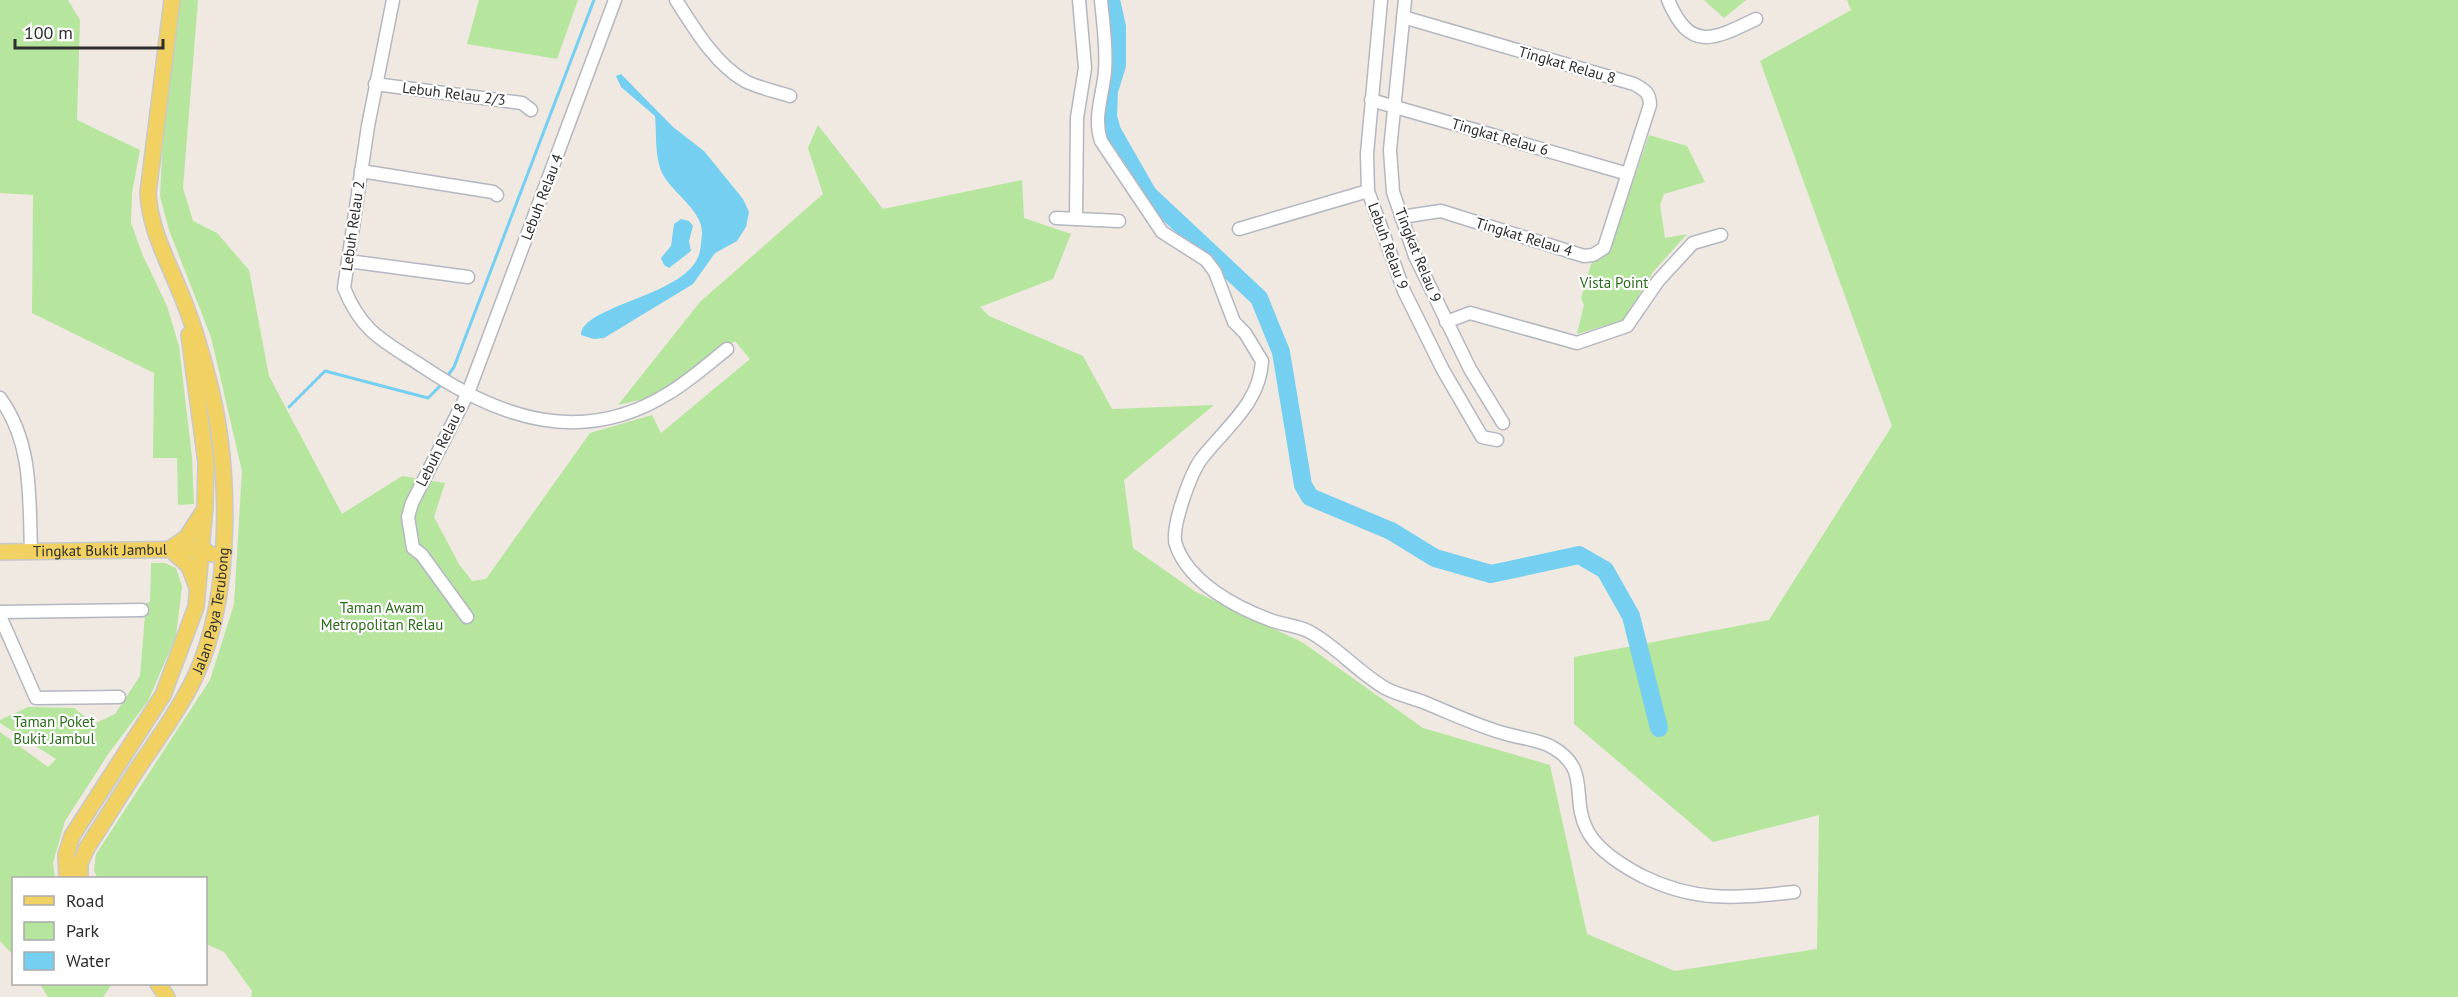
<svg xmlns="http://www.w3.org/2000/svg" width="2458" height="997" viewBox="0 0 2458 997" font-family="'PT Sans',sans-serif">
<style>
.green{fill:#b6e59e}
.water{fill:#75cff0}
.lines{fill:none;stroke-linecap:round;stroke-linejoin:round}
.stream{stroke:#75cff0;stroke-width:3}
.river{stroke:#75cff0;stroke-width:18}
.minor-casing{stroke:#b4b7c1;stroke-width:15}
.major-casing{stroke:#c9c9c9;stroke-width:18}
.minor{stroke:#fff;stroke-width:12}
.major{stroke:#f2d163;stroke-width:15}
.labels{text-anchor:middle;stroke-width:4.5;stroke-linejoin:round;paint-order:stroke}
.street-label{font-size:15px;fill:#2e2e2e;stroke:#fff}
.park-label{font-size:15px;fill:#2c6e1b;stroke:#fff}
</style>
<rect width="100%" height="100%" fill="#efe9e1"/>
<g class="green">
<path d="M0,0h68l12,20 -3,100 63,30 -8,43 -1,30 12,33 24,50 12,40 13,112 2,46 -16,1 -1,-47h-24l1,-85 -122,-60 1,-118 -33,-2z"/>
<path d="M179,0h19l-15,188 10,33 24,12 32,37 20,106 73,138 60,-38 43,7 -11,34 25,47 13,17 14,-2 104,-146 62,-18 9,18 89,-74 -15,-18 -75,54 -42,10 82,-103 123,-108 -15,-46 10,-23 65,84 139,-29 2,38 47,16 -18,45 -73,28 9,9 94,40 29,53 102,-4 -90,75 9,68 63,44 106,50 121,86 127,37 37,169 88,37 142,-22 2,-134 -106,27 -139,-118v-67l195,-37 123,-194 -132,-365 91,-51 -4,-10h611v997h-2207l1,-6 -28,-39 -18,-8v-66h-109l-3,-8 2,-16 114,-174 24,-76 8,-133 -31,-134 -42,-107 -9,-34 3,-64z"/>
<path d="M479,0h99l-21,59 -90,-15z"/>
<path d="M1704,0h42l-22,18z"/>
<path d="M1649,135l38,11 18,36 -41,12 -4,11 5,33 22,-4 -34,38 -29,48 -47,14 7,-29 -3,-7 11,-37 13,-6 5,-5z"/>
<path d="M151,563h14l11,5 6,18 -6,50 -28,65 -39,52 -44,68 -12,42 2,15h-41l-1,77 -13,-14v-209l48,35 8,-8 -56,-36v-3l28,-13 46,1 20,16 21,-10 25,-38 6,-73 4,-1z"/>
<path d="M40,984h72l-9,13h-55z"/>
</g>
<g class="water">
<path d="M621,74l52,53 31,24 39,48 6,13 -3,15 -9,14 -22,12 -22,31 -89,54 -10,1 -13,-4c0,-29 102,-39 117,-78 3,-6 3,-16 4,-22 2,-22 -26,-40 -37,-57 -11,-17 -8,-42 -10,-62l-34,-29 -5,-11z"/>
<path d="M681,219l8,2 4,5 -4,15 2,10 -22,17 -5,-3 -3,-7 10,-12 3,-22z"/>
</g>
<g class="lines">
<g class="stream">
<path d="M446,378l8,-11 140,-367"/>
<path d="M289,407l36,-36 103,27 15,-15"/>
</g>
<path class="river" d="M1111,0l6,27v38l-8,26 -1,26 4,14 36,63 111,104 22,54 22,133 7,12 81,34 44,27 56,16 88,-19 26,15 26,46 28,112"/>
<g class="minor-casing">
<g id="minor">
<path d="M393,0l-25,126 -24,162c18,45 40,53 78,78 78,53 161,81 247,27 20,-12 39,-29 58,-44"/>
<path d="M676,0c18,28 39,64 69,81 14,7 30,10 45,15"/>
<path d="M1101,0c2,23 6,47 4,71 -2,24 -12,46 -4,70l61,91 44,28 9,12 19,50 11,11 17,28c-2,42 -36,66 -60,97 -11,14 -32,71 -26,87 13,38 61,63 97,76 12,4 26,5 37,11 27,15 48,40 75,56 11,6 24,9 36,13 27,11 54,24 82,32 16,5 32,6 47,13 42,22 20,51 37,84 10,20 36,36 55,46 55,27 94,22 152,16"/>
<path d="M1381,0l-14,154 1,37 36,100 39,79 39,67 15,3"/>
<path d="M1405,0l-15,150 3,42 22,64 55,113 33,54"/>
<path d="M1668,0c22,52 45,40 88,19"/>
<path d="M375,84l147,19 9,7"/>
<path d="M1371,100l257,74"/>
<path d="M361,171l132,21 4,3"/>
<path d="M1401,217l40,-6 143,45 9,-1 11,-7 46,-143c0,-12 -5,-15 -16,-21l-231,-67"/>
<path d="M1056,218l63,3"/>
<path d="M1076,219l1,-101 8,-50 -6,-68"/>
<path d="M1239,229l129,-38"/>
<path d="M348,261l120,16"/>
<path d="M1446,322l24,-9 107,30 50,-17 31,-45 35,-38 28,-8"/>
<path d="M0,398c33,45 29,100 31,153"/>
<path d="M0,612l142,-2"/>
<path d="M0,616l36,82 83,-1"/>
<path d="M467,617l-45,-62 -9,-7 -5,-31 4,-14 56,-110 147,-393"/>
</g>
</g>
<g class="major-casing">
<g id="major">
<path d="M170,549l16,-11 17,-26"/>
<path d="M170,549l19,17 8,21"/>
<path id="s1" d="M0,552l202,-3 9,5"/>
<path d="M67,878l-1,-23 6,-19 91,-141 33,-88 9,-100 1,-45 -17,-127"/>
<path id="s2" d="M80,878v-15l8,-17c18,-27 34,-54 52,-81 19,-28 40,-57 55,-88 38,-82 36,-209 14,-295 -8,-32 -18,-65 -31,-95 -13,-32 -28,-59 -30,-94l24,-193"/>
<path d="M158,984l9,13"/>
</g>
</g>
<use href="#minor" class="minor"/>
<use href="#major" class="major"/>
</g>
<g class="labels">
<g class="street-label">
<text transform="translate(1567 65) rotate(16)" y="5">Tingkat Relau 8</text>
<text transform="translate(454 94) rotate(7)" y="5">Lebuh Relau 2/3</text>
<text transform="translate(1500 137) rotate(16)" y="5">Tingkat Relau 6</text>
<text transform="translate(542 197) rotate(-69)" y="5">Lebuh Relau 4</text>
<text transform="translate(353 226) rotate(-82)" y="5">Lebuh Relau 2</text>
<text transform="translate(1524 237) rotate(17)" y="5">Tingkat Relau 4</text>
<text transform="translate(1388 246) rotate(70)" y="5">Lebuh Relau 9</text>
<text transform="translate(1418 255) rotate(68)" y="5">Tingkat Relau 9</text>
<text transform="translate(441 445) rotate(-63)" y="5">Lebuh Relau 8</text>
<text dy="5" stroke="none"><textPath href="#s1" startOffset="100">Tingkat Bukit Jambul</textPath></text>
<text dy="5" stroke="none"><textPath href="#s2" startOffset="303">Jalan Paya Terubong</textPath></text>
</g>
<g class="park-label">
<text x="1614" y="288">Vista Point</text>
<text x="382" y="613">Taman Awam<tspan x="382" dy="17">Metropolitan Relau</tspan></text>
<text x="54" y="727">Taman Poket<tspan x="54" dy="17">Bukit Jambul</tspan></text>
</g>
</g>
<rect x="12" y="877" width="195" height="108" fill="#ffffff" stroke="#ababab" stroke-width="1.5"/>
<rect x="24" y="896" width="30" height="9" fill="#f2d163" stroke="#ababab" stroke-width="1.5"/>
<text x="66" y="907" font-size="18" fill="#2e2e2e">Road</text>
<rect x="24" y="922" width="30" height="18" fill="#b6e59e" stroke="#ababab" stroke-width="1.5"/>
<text x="66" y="937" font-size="18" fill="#2e2e2e">Park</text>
<rect x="24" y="952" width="30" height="18" fill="#75cff0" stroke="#ababab" stroke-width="1.5"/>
<text x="66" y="967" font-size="18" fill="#2e2e2e">Water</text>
<path d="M15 39v9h148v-9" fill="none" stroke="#2e2e2e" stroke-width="3"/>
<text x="24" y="39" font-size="18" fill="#2e2e2e" stroke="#ffffff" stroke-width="4.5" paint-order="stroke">100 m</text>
</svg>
